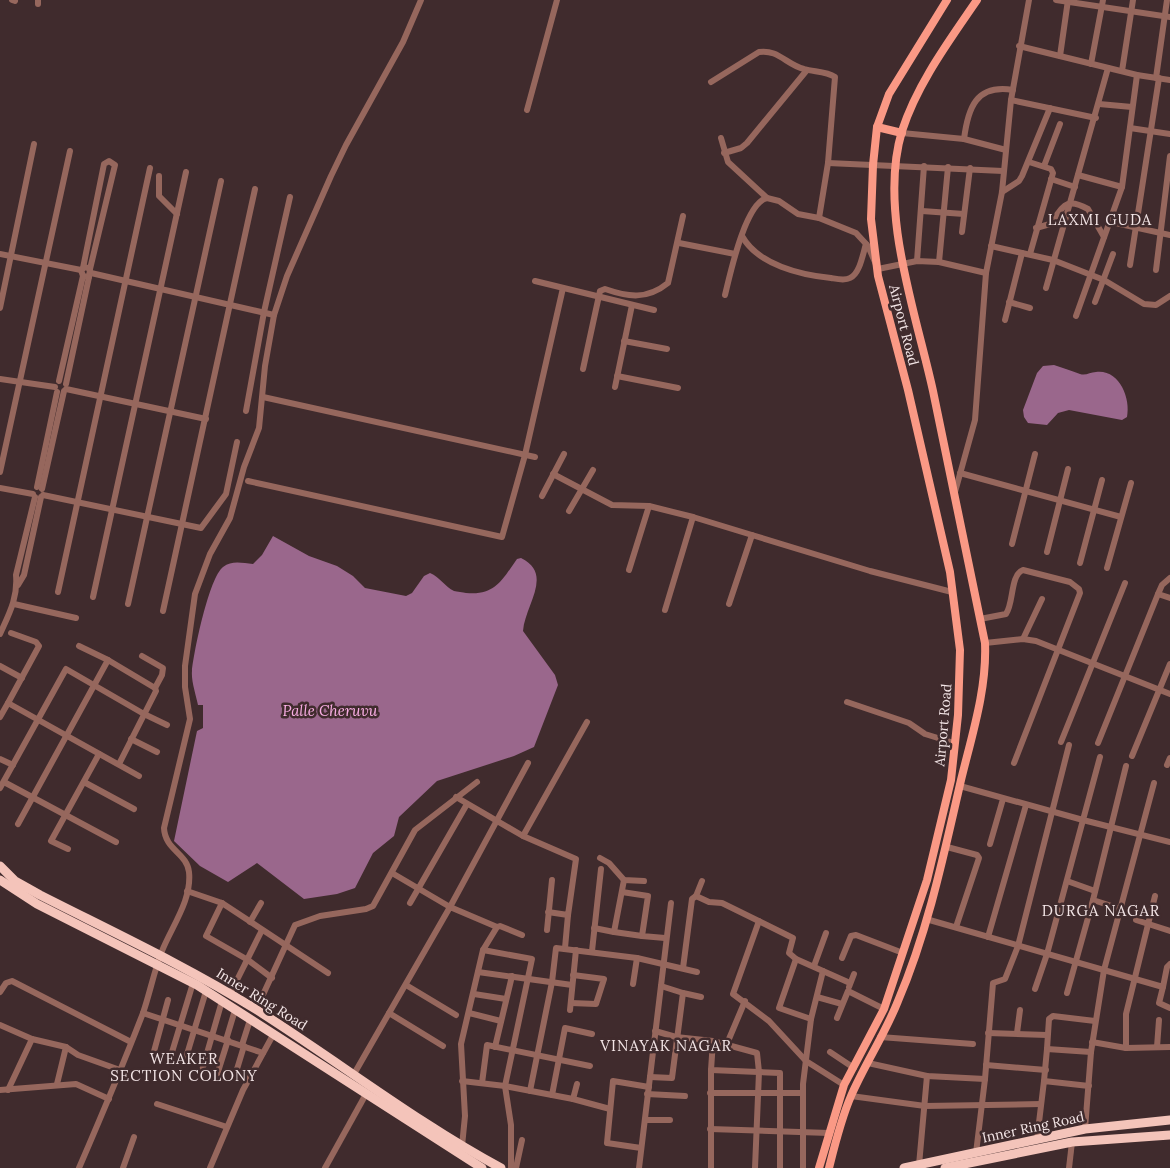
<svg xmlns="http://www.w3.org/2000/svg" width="1170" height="1168" viewBox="0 0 1170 1168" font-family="Lora,serif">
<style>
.water{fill:#9a678c}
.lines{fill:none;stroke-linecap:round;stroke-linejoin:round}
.minor{stroke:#96675d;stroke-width:6}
.major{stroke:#fa9985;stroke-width:8}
.highway{stroke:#f4c4ba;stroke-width:9}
.labels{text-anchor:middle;stroke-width:5;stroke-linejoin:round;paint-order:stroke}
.street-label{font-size:14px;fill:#f3e5e6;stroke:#402b2d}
.neighbourhood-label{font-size:15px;letter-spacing:1px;fill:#f3e5e6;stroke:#402b2d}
.water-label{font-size:15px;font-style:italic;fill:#faaee5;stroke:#402b2d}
</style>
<rect width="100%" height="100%" fill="#402b2d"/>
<g class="water">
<path d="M1054,365c9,3 18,6 26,9 6,2 10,-2 16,-2 23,-3 35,26 31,45l-5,3 -53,-10 -11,3 -11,12 -19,-2 -4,-6 -1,-7 14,-37 6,-7z"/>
<path d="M273,536l36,20 28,10 16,10 12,12 41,8 6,-3 12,-17 6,-3c10,4 15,14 24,18 3,1 9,1 12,2 29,3 36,-13 51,-34l4,-1c33,16 4,47 2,73l32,44 3,10 -24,62 -20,9 -77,25 -38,36 -5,19 -21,17 -18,35 -18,6 -33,5 -47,-36 -29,19 -28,-16 -26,-25 23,-110 6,-3v-23h-5c-2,-10 -7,-24 -6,-34 2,-20 17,-93 31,-104 9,-7 19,-4 30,-3l9,-9z"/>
</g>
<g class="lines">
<g class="minor">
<path d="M12,0l3,1"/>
<path d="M1056,0l114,17"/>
<path d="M38,4v-4"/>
<path d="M1019,46l118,29 33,5"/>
<path d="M1060,56l8,-56"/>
<path d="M1091,64l12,-64"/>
<path d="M1122,71l11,-71"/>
<path d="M1156,78l11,-78"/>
<path d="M711,82l48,-30c19,-3 28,13 45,17 10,3 22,2 31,8l-7,86 -9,55"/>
<path d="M1011,100l85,18"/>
<path d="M1099,104l33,3"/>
<path d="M527,110l30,-110"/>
<path d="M1130,128l40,6"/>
<path d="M902,133l62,6 42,11"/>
<path d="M721,138l7,24 39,36 12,3 19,13 21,4 37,15 12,13 10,23 39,-8 22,1 47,11"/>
<path d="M964,139c4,-31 12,-55 49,-49"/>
<path d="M724,153l17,-5 6,-5 60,-73"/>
<path d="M1029,162l22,7 2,4 -23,81"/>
<path d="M828,163l175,8"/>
<path d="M1044,166l16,-42"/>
<path d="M1078,175l44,12"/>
<path d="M159,176v20l18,18"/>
<path d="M1051,179l24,8"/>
<path d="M1002,192l17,-11 3,-5 28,-68"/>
<path d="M922,211l42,3"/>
<path d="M1111,222l59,13"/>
<path d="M1036,228l14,-4c13,-16 14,-28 38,-15l16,28"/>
<path d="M962,232l8,-64"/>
<path d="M742,236c16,29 59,39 89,42 6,1 14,3 19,0 10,-4 13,-25 16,-34"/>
<path d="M679,243l56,11"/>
<path d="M991,246l62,14 51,20 40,24 12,1 14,-9"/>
<path d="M0,254l81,16"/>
<path d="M917,261l7,-95"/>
<path d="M939,262l9,-95"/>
<path d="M1130,265l29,-187"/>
<path d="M83,268l21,-104 5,-3 6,4 -25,104"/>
<path d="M1156,270l14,-114"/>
<path d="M91,273l183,42"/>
<path d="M535,281l119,29"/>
<path d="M1046,288l62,-220"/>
<path d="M725,295c5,-20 20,-92 42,-97"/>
<path d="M1009,302l21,6"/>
<path d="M1095,302l18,-48"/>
<path d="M0,308l34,-164"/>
<path d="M1076,316l46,-129 15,-112"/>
<path d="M1005,320l17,-67"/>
<path d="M624,341l43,8"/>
<path d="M583,369l17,-78 5,-2c23,8 42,11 63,-6l15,-67"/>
<path d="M617,376l61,12"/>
<path d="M0,379l55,8"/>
<path d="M59,381l24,-105 -2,-6 4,-3 5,2 -1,8 -6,-1"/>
<path d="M66,384l23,-107"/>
<path d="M615,387l17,-82"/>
<path d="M66,389l140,30"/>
<path d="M263,397l272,60"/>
<path d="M246,411l18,-99 26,-115"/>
<path d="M0,472l70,-321"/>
<path d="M960,473l161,44"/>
<path d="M553,474l59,31 37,1 44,11"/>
<path d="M248,481l254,56 23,-82 38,-167"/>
<path d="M37,487l20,-95"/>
<path d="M0,488l33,6"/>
<path d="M42,489l22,-98"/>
<path d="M955,492l20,-72 11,-147 16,-81 9,-92 18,-100"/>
<path d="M43,495l158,33 25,-34 11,-52"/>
<path d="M542,496l22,-42"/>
<path d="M569,511l24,-41"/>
<path d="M1012,544l23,-90"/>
<path d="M1047,552l21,-83"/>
<path d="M1080,563l22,-83"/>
<path d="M1107,568l24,-85"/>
<path d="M629,570l20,-64"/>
<path d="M18,585l6,-10 17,-78"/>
<path d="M58,592l92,-424"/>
<path d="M1158,594l4,-9 8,-7"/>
<path d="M93,597l93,-425"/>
<path d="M14,604l62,14"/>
<path d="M128,604l93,-423"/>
<path d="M729,604l23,-69 118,36 82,21"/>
<path d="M665,610l28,-93 59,18"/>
<path d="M163,611l92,-422"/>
<path d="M980,619l26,-5c8,-11 4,-39 17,-44l47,12 9,7 1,4 -66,170"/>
<path d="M11,633l25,9 3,4 -31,57 131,73"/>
<path d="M0,634c9,-20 18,-36 16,-59l19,-78"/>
<path d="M1023,639l19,-40"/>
<path d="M985,643l38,-4 13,2 134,53"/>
<path d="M142,656l21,12 -1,7 -7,13"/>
<path d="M108,660l47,28 1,3 -37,73"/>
<path d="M0,666l22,12"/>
<path d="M847,702l62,21 16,11 29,9"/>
<path d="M0,717l8,-14"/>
<path d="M131,739l26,13"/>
<path d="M1061,742l64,-159"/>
<path d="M1098,743l60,-149 12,4"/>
<path d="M1132,756l38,-92"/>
<path d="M1100,757l-17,63 87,22"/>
<path d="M0,759l13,6"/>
<path d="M1167,765l3,-7"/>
<path d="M4,782l112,60"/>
<path d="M84,782l50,27"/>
<path d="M960,786l123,34 -36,134 -12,35"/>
<path d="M0,788l66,-119 78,45 23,11"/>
<path d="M456,797l67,39 53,23 -8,56 -20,-3"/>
<path d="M18,824l90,-164 -29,-14"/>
<path d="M523,836l64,-114"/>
<path d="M990,844l13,-45"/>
<path d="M947,847l30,8 2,3 -23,69"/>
<path d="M68,849l-17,-8 48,-87"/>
<path d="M600,858l9,5 15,17 20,1"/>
<path d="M392,873l58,34 78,-144"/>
<path d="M624,880l-10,52 28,4"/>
<path d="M1067,881l28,10"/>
<path d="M187,891l35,12"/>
<path d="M622,892l26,4 -6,40 23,2"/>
<path d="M696,896l6,-15"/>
<path d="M1155,896l-29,118v34l44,-1"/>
<path d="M410,903l57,-99"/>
<path d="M1121,909l-28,-9 33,-134"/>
<path d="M926,919l237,68 4,-20 3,-3"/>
<path d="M1136,920l34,11"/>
<path d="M759,921l-26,73 36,27 37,40 38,24"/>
<path d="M250,922l11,-19"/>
<path d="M497,927l3,-1 22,9"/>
<path d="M594,928l20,4"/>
<path d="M547,930l5,-50"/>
<path d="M988,937l38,-132"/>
<path d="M565,948l3,-33"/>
<path d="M483,950l49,9 -27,127 6,39v43"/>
<path d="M592,951l9,-82"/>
<path d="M842,958l9,-22 5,-1 47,18"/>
<path d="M796,959l-17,49 32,11"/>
<path d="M814,966l12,-33"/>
<path d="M683,968l9,-69 4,-3 13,6 13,1 71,35 -4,15 7,6 27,12"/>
<path d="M478,972l94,13"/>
<path d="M272,978l-24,-18 -42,-24 16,-33 106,70"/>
<path d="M633,984l4,-26"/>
<path d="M406,985l50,30"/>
<path d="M849,987l5,-13"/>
<path d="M1163,987l-4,16 11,5"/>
<path d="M0,992l6,-9 6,-2 119,61"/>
<path d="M683,993l18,4"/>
<path d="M1067,993l26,-93"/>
<path d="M230,994l32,-64"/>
<path d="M474,994l32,5"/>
<path d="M817,997l25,7"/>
<path d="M571,1003l25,1 8,-25 -31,-4"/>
<path d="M256,1010l39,-85 25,-9 46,-7 7,-3 42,-76 62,-48"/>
<path d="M570,1010l6,-60"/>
<path d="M143,1013l120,40"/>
<path d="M389,1013l54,33"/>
<path d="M469,1013l32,8"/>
<path d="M837,1018l11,-27 36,18"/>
<path d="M0,1025l32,14 34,8 12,8 42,15"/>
<path d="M655,1031l21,6 37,4 -2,29 69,3v95"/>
<path d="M988,1033l59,2"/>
<path d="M1017,1033l3,-23"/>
<path d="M880,1037l93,7"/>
<path d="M226,1040l9,-30"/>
<path d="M713,1041l44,12 2,19 -4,96"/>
<path d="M1092,1042l34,6"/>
<path d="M242,1045l8,-25"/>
<path d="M726,1046l19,-45"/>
<path d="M495,1047l17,-71"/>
<path d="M1157,1047l2,-27"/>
<path d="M1047,1049l2,-30 4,-3 42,5"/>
<path d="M830,1052l24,16"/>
<path d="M153,1055l15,-55"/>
<path d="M185,1061l21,-70"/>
<path d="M169,1062l24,-79"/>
<path d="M868,1063l59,13 58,3"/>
<path d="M986,1065l60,5"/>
<path d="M237,1069l7,-23"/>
<path d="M711,1070v98"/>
<path d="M201,1074l21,-73"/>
<path d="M354,1074l96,-167 47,20 -14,23 -22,94 4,72 -3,30"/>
<path d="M650,1077l22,1 11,-85 -22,-7"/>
<path d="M216,1078l12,-38"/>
<path d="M462,1081l43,5 68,13 4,-15"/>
<path d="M1044,1081l3,-32 44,3"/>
<path d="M482,1083l5,-38 103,21"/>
<path d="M57,1084l9,-37"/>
<path d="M0,1090l76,-6 33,15"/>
<path d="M8,1090l24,-51"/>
<path d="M530,1091l22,-109 4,-34 81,10 60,14"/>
<path d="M710,1093h93"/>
<path d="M647,1094l38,2"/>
<path d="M552,1095l13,-67 27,6"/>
<path d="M851,1096l74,10 116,-2"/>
<path d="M573,1099l37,10"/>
<path d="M157,1104l70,23"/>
<path d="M645,1120h25"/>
<path d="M710,1129l119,4"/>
<path d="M1085,1129l6,-77 13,-82 50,-187"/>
<path d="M1037,1139l7,-58 45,5"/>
<path d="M641,1148l-34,-5 6,-62 36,6"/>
<path d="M976,1153l9,-74 8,-96 12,-4 13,-33 51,-201"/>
<path d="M919,1165l8,-89"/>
<path d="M79,1168c22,-51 44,-103 64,-155 7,-20 11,-42 19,-62 10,-25 30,-51 27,-79 -2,-19 -24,-22 -25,-44l26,-109 -5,-32v-21l10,-72 15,-40 20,-36 14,-51 15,-39 6,-62 9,-51 13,-39 44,-100 15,-31 57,-103 18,-42"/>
<path d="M123,1168l11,-31"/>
<path d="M210,1168l33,-78 30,-55"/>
<path d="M325,1168l41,-74"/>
<path d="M516,1168l6,-28"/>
<path d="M639,1168l32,-265"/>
<path d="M803,1168v-84l8,-65 12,-48 27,12"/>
<path d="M1069,1168l3,-26"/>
</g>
<g class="major">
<path d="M877,127l25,6"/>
<path d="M819,1168l25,-83 40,-76 43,-129 24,-100 7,-65 2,-65 -10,-78 -42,-182 -30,-114 -7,-57 2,-54 4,-38 12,-33 58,-94"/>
<path d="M829,1168c6,-24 12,-49 22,-72 14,-32 34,-62 47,-95 30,-70 46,-147 63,-221 11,-45 26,-91 24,-137 -17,-84 -34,-168 -52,-252 -17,-78 -55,-181 -31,-260 15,-47 47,-90 75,-131"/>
</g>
<g class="highway">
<path d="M0,866l15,15 25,14c73,37 148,72 217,115 82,52 159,112 244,158"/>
<path d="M0,880l37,24 160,81 285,183"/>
<path d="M904,1168l181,-39 85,-9"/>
<path d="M945,1168l127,-26 98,-7"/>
</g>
</g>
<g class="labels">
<g class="street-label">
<text transform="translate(904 325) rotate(76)" y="5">Airport Road</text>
<text transform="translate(943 725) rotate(-85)" y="5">Airport Road</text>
<text transform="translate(262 999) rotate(32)" y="5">Inner Ring Road</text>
<text transform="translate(1033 1127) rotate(-12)" y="5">Inner Ring Road</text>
</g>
<g class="neighbourhood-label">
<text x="1100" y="225">LAXMI GUDA</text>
<text x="1101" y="916">DURGA NAGAR</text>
<text x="666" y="1051">VINAYAK NAGAR</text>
<text x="184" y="1064">WEAKER<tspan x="184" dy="17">SECTION COLONY</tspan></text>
</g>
<g class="water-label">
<text x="330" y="716">Palle Cheruvu</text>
</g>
</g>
</svg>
